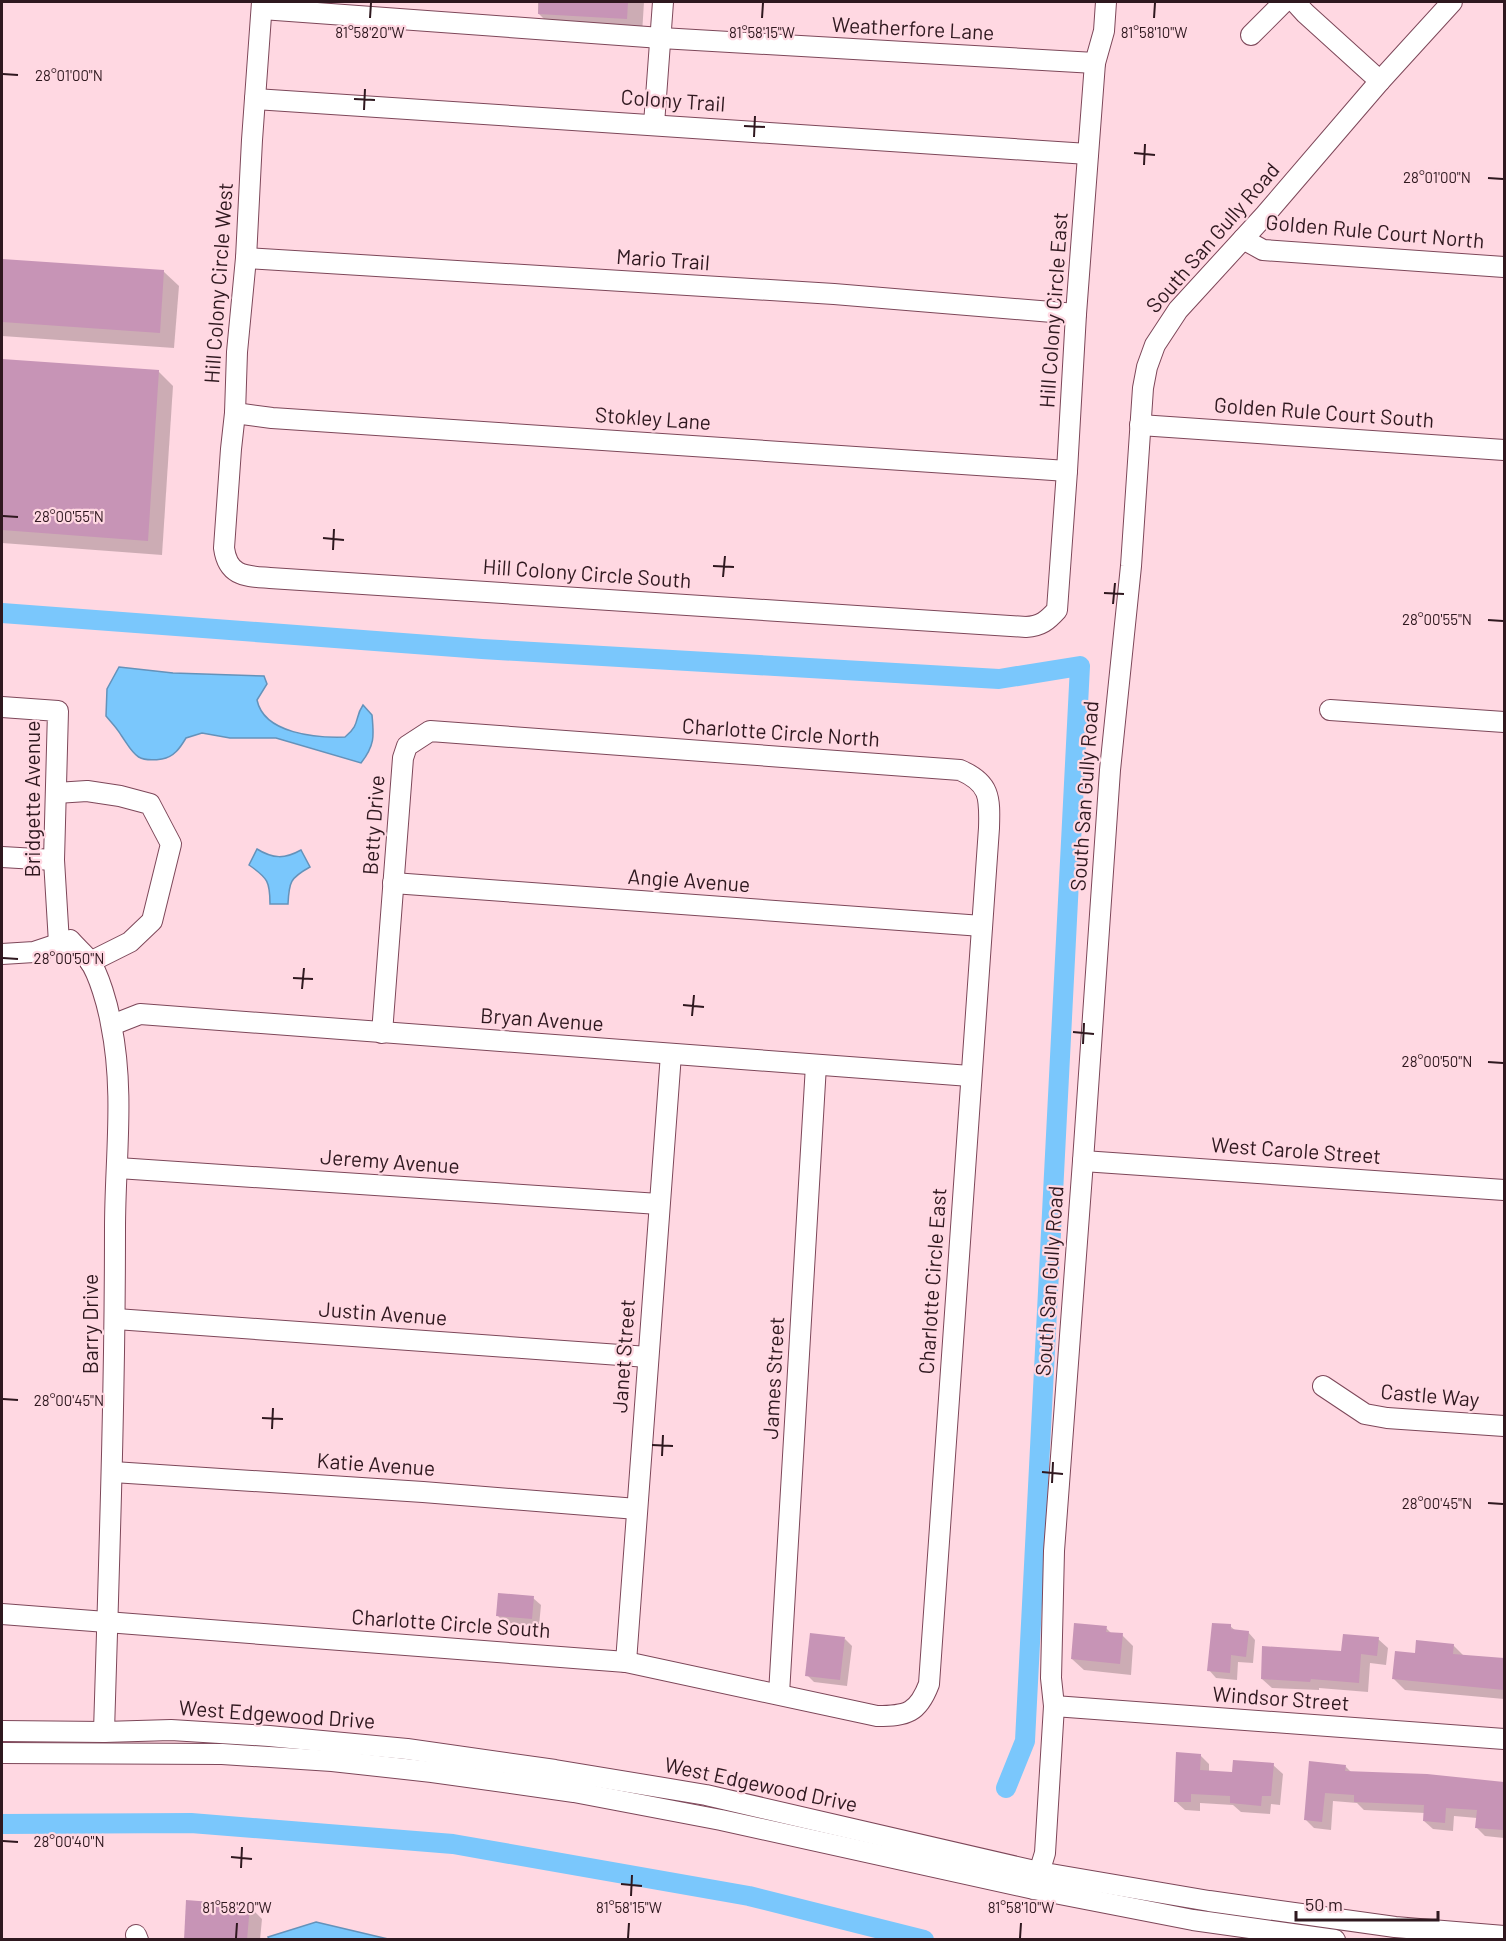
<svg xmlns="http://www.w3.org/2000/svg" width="1506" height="1941" viewBox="0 0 1506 1941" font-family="Barlow,sans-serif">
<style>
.water{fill:#7ac7fc;stroke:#6492ba;stroke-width:1.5}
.shadow{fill:#0003}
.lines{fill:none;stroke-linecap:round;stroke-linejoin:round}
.canal{stroke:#7ac7fc;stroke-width:20}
.building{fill:#c794b6}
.street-casing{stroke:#7d4759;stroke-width:22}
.street{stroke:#fff;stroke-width:20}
.ticks{fill:none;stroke:#2f181f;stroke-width:2}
.labels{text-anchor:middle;stroke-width:4.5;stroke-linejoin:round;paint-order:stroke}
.street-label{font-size:21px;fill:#2f181f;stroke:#ffd8e2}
.ticks-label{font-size:15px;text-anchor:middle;fill:#2f181f;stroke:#ffd8e2;stroke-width:4.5;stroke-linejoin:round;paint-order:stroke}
</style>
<rect width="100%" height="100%" fill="#ffd8e2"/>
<g class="water">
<path d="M119,667l54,6 91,3 3,8 -10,16c7,34 60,38 88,37 16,-13 9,-19 18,-32l9,10c2,21 3,30 -11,48l-85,-25h-46l-28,-5 -16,5c-6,10 -12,19 -24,21 -26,4 -28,-5 -41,-24 -4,-7 -10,-13 -15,-19l1,-27z"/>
<path d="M257,849c16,10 28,10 44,1l9,17c-20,11 -21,15 -22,37h-18c0,-22 -2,-26 -21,-39z"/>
<path d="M316,1922l72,17h-119l-1,-2z"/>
</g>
<g class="shadow">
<path d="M538,2h106l-2,32 -89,-6 -15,-15z"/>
<path d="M2,260l161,11 16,15 -5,62 -172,-12z"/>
<path d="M2,360l156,11 15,15 -11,169 -160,-12z"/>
<path d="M533,1598l8,7 -2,21 -34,-3 -7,-7z"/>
<path d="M1230,1626l6,5 12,1 7,8 -2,23 -15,-1 -1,18 -21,-2 -7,-8z"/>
<path d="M1106,1628l6,6 10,1 11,11 -2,29 -47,-5 -12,-11z"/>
<path d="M845,1639l7,7 -5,40 -33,-4 -7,-7z"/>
<path d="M1378,1639l10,9 -2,17 -16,-2 -2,29 -49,-4v2l-47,-2 -10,-9 80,-26z"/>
<path d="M1453,1645l11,11 40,4v39l-99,-9 -12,-12 23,-24z"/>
<path d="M1200,1755l9,9v8l25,1 39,-8 10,9 -3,31 -9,-1 -1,10 -29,-2 -8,-7 -33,-2v8l-15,-1 -10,-9z"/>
<path d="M1311,1763l34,3 7,7 75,3 77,8v54l-19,-2 -9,-9 1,-9 -23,-2 -1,15 -20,-2 -9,-8 1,-8 -61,-3 -7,-7 -24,-2 -2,29 -17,-2 -8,-8z"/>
<path d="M249,1906l13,13 -2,21h-75z"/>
</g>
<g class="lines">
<g class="canal">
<path d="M2,613l480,36 517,30 81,-13 -55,1075 -19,47"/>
<path d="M2,1824l189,-1 262,21 296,52 175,44"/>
</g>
</g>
<g class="building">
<path d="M539,2h89l-1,17 -89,-5z"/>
<path d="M2,259l162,11 -4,63 -158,-11z"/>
<path d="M2,359l157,11 -11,171 -146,-11z"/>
<path d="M498,1593l36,3 -2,23 -36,-3z"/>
<path d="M1074,1623l33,3 -1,6 17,1 -3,31 -49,-5z"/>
<path d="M1212,1623l19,1v5l18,2 -3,26 -15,-2 -1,18 -23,-2z"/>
<path d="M810,1633l35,4 -5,43 -35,-4z"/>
<path d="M1343,1634l36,3 -2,19 -16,-2 -2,29 -48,-4 -1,3 -49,-3 1,-33 79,5z"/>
<path d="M1416,1640l38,4 -1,10 51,4v32l-112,-11 3,-28 20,2z"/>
<path d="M1176,1752l25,2 -1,16 32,2 1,-12 41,3 -3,33h-9l-1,10 -31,-3v-7l-39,-2v8h-17z"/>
<path d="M1309,1761l37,4 -1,6 82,3 77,8v48l-29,-2 2,-18 -31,-2 -1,15 -22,-2 1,-16 -70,-3v-7l-29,-2 -3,29 -18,-2z"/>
<path d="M186,1900l64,5 -3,35h-63z"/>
</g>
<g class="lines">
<g class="street-casing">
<g id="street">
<path d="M262,2l-10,138 -6,118 -9,94 -2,61 -4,36 -7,99c4,29 22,28 46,30l756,49c15,-1 21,-6 31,-17l10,-139 9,-157 19,-251 9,-32 2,-29"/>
<path d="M1295,2l10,11 75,68"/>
<path d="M262,9l399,29 434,25"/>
<path d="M1251,35l33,-33"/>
<path d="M255,99l833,55"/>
<path d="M654,124l9,-122"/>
<path d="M1243,239l20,11 241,17"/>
<path d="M246,258l588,36 242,20"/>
<path d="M235,413l37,5 795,53"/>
<path d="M1140,425l364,25"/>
<path d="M2,707l56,4 -4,149 5,83"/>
<path d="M1330,710l174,12"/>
<path d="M56,793l31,-2 33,5 30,8 21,40 -19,77 -22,21 -40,20"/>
<path d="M2,857l52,3"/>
<path d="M393,883l589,43"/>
<path d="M2,954l32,-2 36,-12c6,7 13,13 19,20 10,14 19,46 22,64 14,68 4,136 4,204 0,168 -6,336 -11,504"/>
<path d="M112,1025l28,-11 830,62"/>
<path d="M1083,1161l421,29"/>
<path d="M118,1168l541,36"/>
<path d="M116,1319l532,38"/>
<path d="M1323,1386l42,28 22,4 117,8"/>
<path d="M113,1472l310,20 214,17"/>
<path d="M2,1614l624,48 251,54c30,0 41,-3 52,-32l60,-856c1,-31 1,-45 -29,-58l-530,-39 -23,15 -4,12 -21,275"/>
<path d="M626,1662l45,-608"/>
<path d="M779,1694l37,-629"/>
<path d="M1054,1706l450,33"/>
<path d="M2,1731l102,1 67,-2 98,6 138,13 148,21 151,25 333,77 170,29 186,26 109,9"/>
<path d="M2,1753l220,1 110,7 100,11 142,20 147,28 313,69 159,31 142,20"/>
<path d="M1034,1889l11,-36 9,-147 -3,-28 3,-127 29,-390 27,-391 21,-204 12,-178 4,-21 8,-22 23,-35 87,-95 115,-134 72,-79"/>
<path d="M136,1935l2,5"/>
</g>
</g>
<use href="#street" class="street"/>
</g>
<path class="ticks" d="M370,18l1,-15M762,18l1,-15M1154,18l1,-15M3,74l15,1M354,99l21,1M364,110l1,-21M744,126l21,1M754,137l1,-21M1134,153l21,2M1144,165l1,-21M1488,178l15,1M3,516l15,1M323,538l21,2M333,550l1,-21M713,566l21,1M723,577l2,-21M1104,593l20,1M1113,604l2,-21M1488,620l15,1M3,958l15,1M293,978l20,1M302,989l2,-21M683,1005l21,2M692,1016l2,-21M1073,1032l21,2M1083,1044l1,-21M1488,1062l15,1M3,1399l15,1M262,1418l21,1M272,1429l1,-21M652,1445l21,1M662,1456l1,-21M1042,1472l21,2M1052,1483l1,-21M1488,1503l15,1M3,1841l15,1M231,1857l21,2M241,1868l1,-21M621,1884l21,2M631,1896l1,-21M236,1938l1,-15M628,1938l1,-15M1020,1938l1,-15"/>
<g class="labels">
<g class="street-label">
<text transform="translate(913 29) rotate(3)" y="7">Weatherfore Lane</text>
<text transform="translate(673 101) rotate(4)" y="7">Colony Trail</text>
<text transform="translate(1375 232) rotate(5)" y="7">Golden Rule Court North</text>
<text transform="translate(1213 238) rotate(-49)" y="7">South San Gully Road</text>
<text transform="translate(663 260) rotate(4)" y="7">Mario Trail</text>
<text transform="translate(219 283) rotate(-86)" y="7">Hill Colony Circle West</text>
<text transform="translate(1054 310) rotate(-86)" y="7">Hill Colony Circle East</text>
<text transform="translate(1324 413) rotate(4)" y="7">Golden Rule Court South</text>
<text transform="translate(653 419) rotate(4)" y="7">Stokley Lane</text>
<text transform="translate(587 574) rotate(4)" y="7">Hill Colony Circle South</text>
<text transform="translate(781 733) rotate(4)" y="7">Charlotte Circle North</text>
<text transform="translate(1085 796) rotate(-86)" y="7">South San Gully Road</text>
<text transform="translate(33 799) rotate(-90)" y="7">Bridgette Avenue</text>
<text transform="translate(374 825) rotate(-86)" y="7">Betty Drive</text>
<text transform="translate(689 881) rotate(4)" y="7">Angie Avenue</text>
<text transform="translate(542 1020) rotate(4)" y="7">Bryan Avenue</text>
<text transform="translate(1296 1151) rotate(4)" y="7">West Carole Street</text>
<text transform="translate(390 1162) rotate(4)" y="7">Jeremy Avenue</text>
<text transform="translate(933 1281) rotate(-86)" y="7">Charlotte Circle East</text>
<text transform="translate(1050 1281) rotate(-86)" y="7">South San Gully Road</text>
<text transform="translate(383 1314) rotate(4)" y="7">Justin Avenue</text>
<text transform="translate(91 1324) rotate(-90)" y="7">Barry Drive</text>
<text transform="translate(624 1356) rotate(-86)" y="7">Janet Street</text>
<text transform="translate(774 1378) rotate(-87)" y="7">James Street</text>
<text transform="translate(1430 1396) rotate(5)" y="7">Castle Way</text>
<text transform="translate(376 1465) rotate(4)" y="7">Katie Avenue</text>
<text transform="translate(451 1624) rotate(4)" y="7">Charlotte Circle South</text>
<text transform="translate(1281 1699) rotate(4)" y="7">Windsor Street</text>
<text transform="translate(277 1715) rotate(4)" y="7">West Edgewood Drive</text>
<text transform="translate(761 1785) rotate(12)" y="7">West Edgewood Drive</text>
</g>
</g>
<g class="ticks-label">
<text x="370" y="38">81°58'20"W</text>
<text x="762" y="38">81°58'15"W</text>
<text x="1154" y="38">81°58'10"W</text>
<text x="69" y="81">28°01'00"N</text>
<text x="1437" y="183">28°01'00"N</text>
<text x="69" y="522">28°00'55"N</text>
<text x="1437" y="625">28°00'55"N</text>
<text x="69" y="964">28°00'50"N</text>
<text x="1437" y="1067">28°00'50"N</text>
<text x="69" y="1406">28°00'45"N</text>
<text x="1437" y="1509">28°00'45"N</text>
<text x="69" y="1847">28°00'40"N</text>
<text x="237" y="1913">81°58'20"W</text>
<text x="629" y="1913">81°58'15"W</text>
<text x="1021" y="1913">81°58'10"W</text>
</g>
<rect width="1506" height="1941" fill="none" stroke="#2f181f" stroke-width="6"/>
<path d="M1296 1911v9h142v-9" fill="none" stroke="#2f181f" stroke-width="3"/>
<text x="1305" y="1911" font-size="18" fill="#2f181f" stroke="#ffd8e2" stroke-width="4.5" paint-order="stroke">50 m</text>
</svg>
